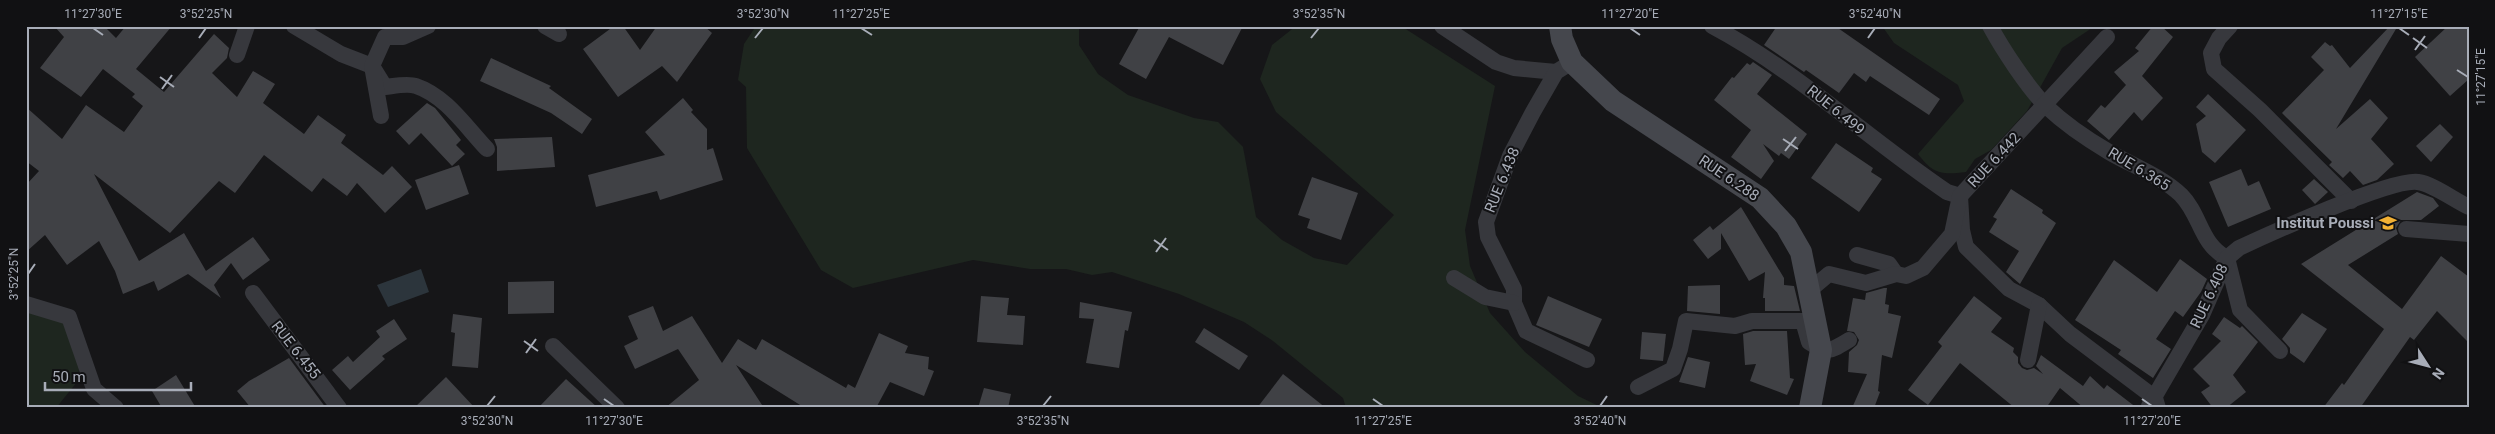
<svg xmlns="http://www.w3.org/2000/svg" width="2495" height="434" viewBox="0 0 2495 434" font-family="Roboto,sans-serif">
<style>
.green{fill:#1e261f}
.water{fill:#2c353c}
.building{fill:#404145}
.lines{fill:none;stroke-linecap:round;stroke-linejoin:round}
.street{stroke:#37383d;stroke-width:16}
.secondary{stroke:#45474d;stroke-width:22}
.ticks{fill:none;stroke:#a8adb8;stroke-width:2}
.labels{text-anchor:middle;stroke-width:4;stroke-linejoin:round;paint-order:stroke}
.street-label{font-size:15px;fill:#a8adb8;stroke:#111113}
.poi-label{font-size:15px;font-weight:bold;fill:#a8adb8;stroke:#111113;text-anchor:end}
.neatline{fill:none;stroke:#a8adb8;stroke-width:2}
.ticks-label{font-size:12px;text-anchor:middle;fill:#a8adb8}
</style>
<rect width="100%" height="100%" fill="#161618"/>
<g class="green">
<path d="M756,26h323v19l19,29 30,21 66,23 24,4 25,25 13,70 26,23 32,18 33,7 47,-50 -118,-103 -16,-33 12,-34 24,-19h105l94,60 -30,144 5,36 20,47 35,39 53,44 25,12h-257l-3,-10 -70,-57 -29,-19 -65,-28 -67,-22 -20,3 -26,-6h-36l-57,-9 -120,28 -32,-18 -74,-122 -1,-61 -8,-7 6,-36z"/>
<path d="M1882,26h213l-33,22 -35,63 -36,39 -16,9 -9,13c-25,3 -33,2 -48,-18l46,-53 -6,-16 -64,-42z"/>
<path d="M26,303l42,16 12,44 -3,19 -21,26h-30z"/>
</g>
<path class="water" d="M421,269l8,23 -41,15 -11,-22z"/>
<g class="building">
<path d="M54,26h50l12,12 10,-12h46l-36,43 28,23 50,-58 15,14 -2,10 -15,15 25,24 16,-26 22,13 -12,19 41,31 14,-19 28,20 -5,8 42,32 9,-9 20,21 -27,26 -28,-30 -10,13 -24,-18 -11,14 -48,-37 -29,38 -16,-12 -49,52 -76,-59 45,87 45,-28 22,38 47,-34 17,23 -27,20 -12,-17 -17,22 7,13 -33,-24 -30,17 -4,-10 -31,13 -8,-23 -16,-30 -32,24 -22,-30 -19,17v-67l13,-14 -13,-10v-54l36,32 24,-34 38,27 19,-26 -11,-9 3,-3 -32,-25 -22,28 -41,-29 24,-31z"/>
<path d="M614,26h9l17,24 17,-24h47l8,7 -35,49 -15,-16 -44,31 -35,-48z"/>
<path d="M1140,26h103l-20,39 -54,-28 -23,42 -27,-15z"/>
<path d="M1777,26h58l105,73 -11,16 -59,-39 -4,6 -12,-9 -15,20 -33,-23 -2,2 -40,-27z"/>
<path d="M2153,26h8l12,11 -31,39 21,22 -21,23 -8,-9 -25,28 -22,-19 14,-16 4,3 21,-23 -12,-13 25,-21 -4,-3z"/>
<path d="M2390,26l6,3 -60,100 34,-30 18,19 -17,21 23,25 -17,16 -14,5 -13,-14 -7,7 -14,-13 3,-3 -50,-49 42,-43 -13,-13 14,-15 5,4 2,-1 18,23z"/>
<path d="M2448,26h21v53l-19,17 -35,-39z"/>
<path d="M491,58l60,28 -2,2 43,31 -10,15 -31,-21 -71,-32z"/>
<path d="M1753,62l19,13 -15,19 50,40 -18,25 -8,-6 -2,3 -16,-12 11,17 -13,18 -30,-22 20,-27 -37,-30 18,-23 2,1 13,-15 3,2z"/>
<path d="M2208,94l38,36 -31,33 -13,-11 -6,-28 10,-8 -10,-9z"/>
<path d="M683,98l10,12 -2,2 16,17v21l6,-2 10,32 -63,20 -3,-9 -61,16 -8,-32 77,-20 -20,-23z"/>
<path d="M427,103l8,5 26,32 -5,5 9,9 -13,12 -31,-33 -12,12 -13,-14z"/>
<path d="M2440,124l13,13 -22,25 -15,-16z"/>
<path d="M552,137l3,30 -58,4v-24l-3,-8z"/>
<path d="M1836,143l37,25 -2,4 11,7 -23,33 -48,-34z"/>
<path d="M459,165l10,29 -43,16 -11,-30z"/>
<path d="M2241,169l7,17 11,-5 12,28 -43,18 -19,-45z"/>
<path d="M1312,177l46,16 -17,47 -34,-12 3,-9 -12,-4z"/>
<path d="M2314,179l14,13 -13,12 -13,-14z"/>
<path d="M2011,189l32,21 -1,3 14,10 -36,61 -14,-12 13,-21 -30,-19 8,-13 -4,-2z"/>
<path d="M2417,192l16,6 6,8 -18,14h-20l-5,8 2,6 -50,31 54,44 39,-53 28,21v66l-32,-32 -23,29 -4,-3 -50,71h-37l19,-25 2,2 40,-56 -83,-65z"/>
<path d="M1741,207l43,71v7l10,1 6,25h-35v-13h-2l2,-26 -16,9 -28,-48v16l-13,10 -15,-19 17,-14 3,4z"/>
<path d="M2180,259l27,20 -6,13 -18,25 -8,-6 -19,28 15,10 -18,29 -35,-24 3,-4 -46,-30 39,-60 43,32z"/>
<path d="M554,281v32l-46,1v-32z"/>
<path d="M1720,285v29l-33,-3 1,-25z"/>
<path d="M1884,288h3l-2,16 4,1 -1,8 13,3 -9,42 -10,-3 -4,36 2,1 -6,16h-22l15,-34 -19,-2 1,-20 8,-7 2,-5 -5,-8 -7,-1 6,-33 12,2 1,-7z"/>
<path d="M981,296l28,2 -2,17 18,1 -2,29 -46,-3z"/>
<path d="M1548,296l54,23 -13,28 -53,-22z"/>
<path d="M1974,296l28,22 -11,14 23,16 -1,4 5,5v6l4,5 5,2 7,-2 9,6 -7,-8 5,-11 42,31 7,-10 14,13 3,-4 30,23h-53l-24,-20 -14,20h-31l-55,-45 -32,42 -20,-15 34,-44 -4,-4z"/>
<path d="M1080,302l52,10 -4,19 -3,-1 -6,38 -33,-5 8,-44 -15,-1z"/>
<path d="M653,306l10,25 29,-15 30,47 16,-24 18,11 6,-11 84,49 2,-4 7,4 24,-55 29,13 -3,7 24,4 -1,12 6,2 -10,25 -34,-14 -14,26h-71l-69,-43 28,43h-99l34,-28 -21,-31 -43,20 -11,-23 14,-7 -10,-23z"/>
<path d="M2302,313l25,16 -23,34 -14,-10v-5l-8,-9z"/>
<path d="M453,314l29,4 -4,50 -26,-2 3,-33 -4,-1z"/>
<path d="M2224,317l16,11 2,-2 16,16 -25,33 13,17 -20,16h-13l-12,-16 9,-6 -17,-17 28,-28 -9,-7z"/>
<path d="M394,319l13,20 -25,17 3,3 -35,31 -18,-20 16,-14 5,6 27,-25 -4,-6z"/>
<path d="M1204,328l44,28 -9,14 -44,-28z"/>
<path d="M1753,331h34l3,47 4,1 -7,16 -37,-14 6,-17 -11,1 -2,-31z"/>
<path d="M1642,332l24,2 -3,27 -23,-2z"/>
<path d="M1688,357l22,5 -5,26 -26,-6z"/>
<path d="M289,358l37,50h-75l-14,-17 12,-10z"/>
<path d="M1283,374l43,34h-69z"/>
<path d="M176,375l20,33h-34l-10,-17z"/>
<path d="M446,377l29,31h-61z"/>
<path d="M566,379l32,29h-60z"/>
<path d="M984,388l27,6 -3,14h-30z"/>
</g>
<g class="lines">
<g class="street">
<path d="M294,26l47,28 31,12 13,21c9,-1 23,-4 31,-1 30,10 50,41 71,63"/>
<path d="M545,26l14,8"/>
<path d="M1442,26l54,36 18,6 42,4"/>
<path d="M1712,26c85,45 155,112 235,166l13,4 2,34 4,17 43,42 30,16 31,29 85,64 3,10"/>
<path d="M1990,26c13,24 38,62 57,81 19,18 40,32 62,45 24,14 52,24 72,43 20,20 19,49 46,63l13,52 40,41"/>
<path d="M2230,26l-11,12 -8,15 3,16 46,41 91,91"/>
<path d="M237,55l10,-29"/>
<path d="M1572,62l-16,10 -23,40 -23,44 -24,66 2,15 26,52v14l12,28 61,29"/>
<path d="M381,116l-9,-50 13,-29h18l25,-11"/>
<path d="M2406,229l63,5"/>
<path d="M1857,255l32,9 7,10"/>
<path d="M1454,278l31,19 29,6"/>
<path d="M1810,290l19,-16 37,9 30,-9 10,2 17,-8 29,-34 8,-38 147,-159"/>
<path d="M253,293l86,115"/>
<path d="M26,304l43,13 25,72 22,19"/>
<path d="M553,346l64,62"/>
<path d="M2028,360l11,-55"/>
<path d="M1638,387l35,-18 7,-20 6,-28 49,5 17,-5h51l6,21c18,12 22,9 40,-2"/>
<path d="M2149,406l53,-91 25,-57 12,-10c30,-14 153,-70 179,-66 15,2 36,18 51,25"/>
</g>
<path class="secondary" d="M1560,26l2,13 10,23 41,39 147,97 26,28 15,26 20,98 -11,58"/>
</g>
<path class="ticks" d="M93,28l10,7M861,28l11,7M1630,28l10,7M2399,28l10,7M199,38l7,-10M755,38l8,-10M1311,38l8,-10M1868,38l7,-10M2413,38l14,10M2415,50l10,-14M2457,70l11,7M160,77l14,10M162,89l10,-14M1783,139l15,10M1785,151l11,-14M1154,240l14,10M1156,252l10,-14M28,274l7,-10M524,341l14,10M526,353l10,-14M604,399l10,7M1373,399l10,7M2142,399l10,7M487,406l8,-10M1043,406l8,-10M1600,406l7,-10"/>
<defs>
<g id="school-bare" transform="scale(1.35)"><path d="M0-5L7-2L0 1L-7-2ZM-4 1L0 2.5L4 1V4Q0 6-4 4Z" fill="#f2b134" stroke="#111113" stroke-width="2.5" paint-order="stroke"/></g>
</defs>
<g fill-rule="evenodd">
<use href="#school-bare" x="2388" y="223"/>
</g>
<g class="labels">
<g class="street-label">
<text transform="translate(1836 110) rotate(39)" y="5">RUE 6.499</text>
<text transform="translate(1994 160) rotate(-47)" y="5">RUE 6.442</text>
<text transform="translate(2139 169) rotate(31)" y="5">RUE 6.365</text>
<text transform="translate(1729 178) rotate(34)" y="5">RUE 6.288</text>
<text transform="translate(1502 180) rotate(-68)" y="5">RUE 6.438</text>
<text transform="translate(2209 296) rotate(-65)" y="5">RUE 6.408</text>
<text transform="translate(296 350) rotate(52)" y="5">RUE 6.455</text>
</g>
<g class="poi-label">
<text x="2374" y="228">Institut Poussi</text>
</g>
</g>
<rect width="2495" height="434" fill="none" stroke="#111113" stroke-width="55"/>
<g transform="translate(2428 366) rotate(126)" stroke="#111113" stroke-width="4" paint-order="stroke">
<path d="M0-4L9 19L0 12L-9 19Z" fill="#a8adb8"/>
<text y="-8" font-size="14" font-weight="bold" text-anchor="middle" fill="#a8adb8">N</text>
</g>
<path d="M45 382v8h146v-8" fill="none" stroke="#a8adb8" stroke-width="2.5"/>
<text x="52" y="382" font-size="15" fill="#a8adb8" stroke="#111113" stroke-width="4" paint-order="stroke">50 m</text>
<rect x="28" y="28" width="2440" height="378" class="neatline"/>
<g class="ticks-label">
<text x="93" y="18">11°27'30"E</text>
<text x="206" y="18">3°52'25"N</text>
<text x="763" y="18">3°52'30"N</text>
<text x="861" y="18">11°27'25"E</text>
<text x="1319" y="18">3°52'35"N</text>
<text x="1630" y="18">11°27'20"E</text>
<text x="1875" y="18">3°52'40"N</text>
<text x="2399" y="18">11°27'15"E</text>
<text transform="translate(2481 77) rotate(-90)" y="4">11°27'15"E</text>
<text transform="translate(14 274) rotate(-90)" y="4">3°52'25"N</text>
<text x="487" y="425">3°52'30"N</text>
<text x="614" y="425">11°27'30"E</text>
<text x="1043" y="425">3°52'35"N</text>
<text x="1383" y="425">11°27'25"E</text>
<text x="1600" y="425">3°52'40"N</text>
<text x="2152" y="425">11°27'20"E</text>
</g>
</svg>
